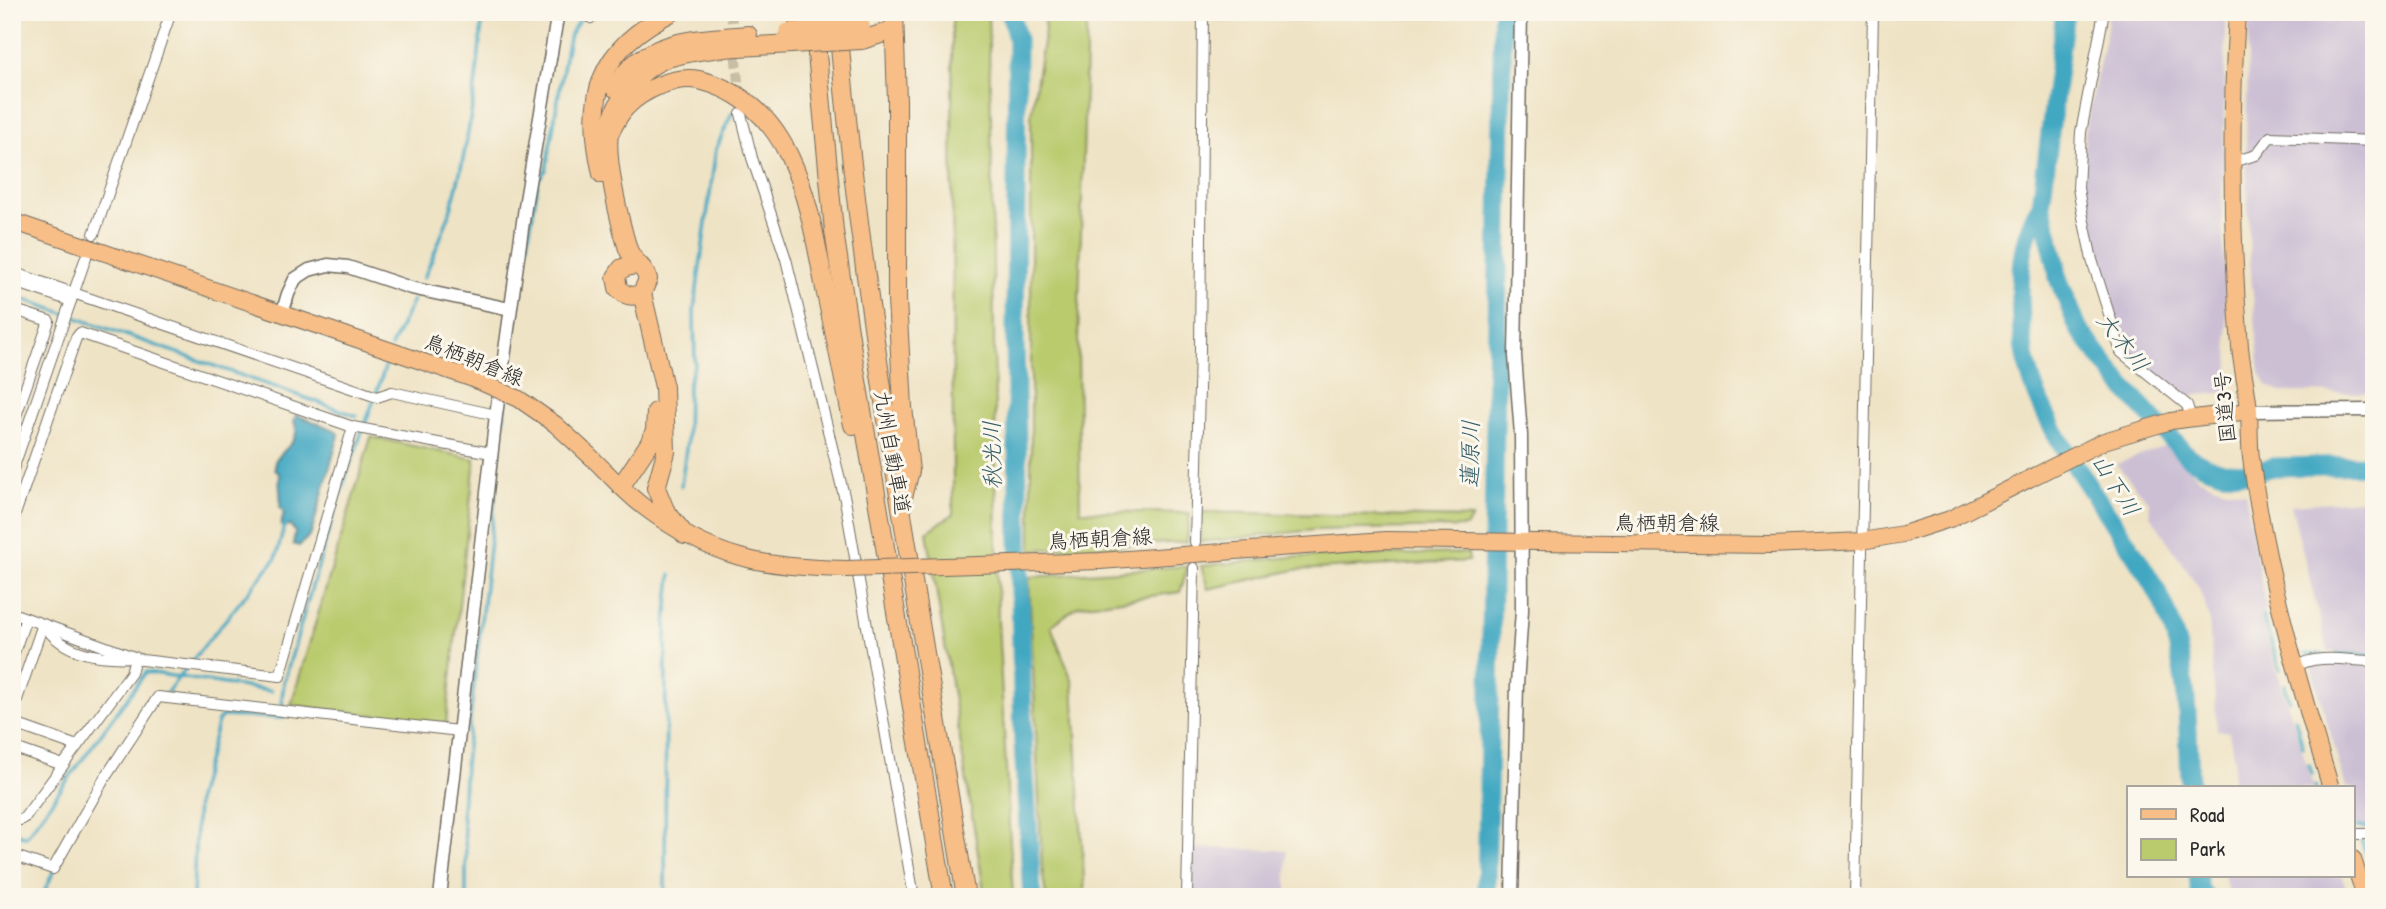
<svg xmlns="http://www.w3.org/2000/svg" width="2386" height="909" viewBox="0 0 2386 909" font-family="'Patrick Hand','Klee One',sans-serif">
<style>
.industrial{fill:#ccbfd4}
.green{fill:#bacb6e;stroke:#727b4c;stroke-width:2}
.water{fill:#42a8c2;stroke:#366a76;stroke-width:2}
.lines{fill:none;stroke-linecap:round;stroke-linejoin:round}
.stream{stroke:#42a8c2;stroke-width:3.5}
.river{stroke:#42a8c2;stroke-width:19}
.minor-tunnel{stroke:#c8bea6;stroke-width:10;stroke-dasharray:10 5;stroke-linecap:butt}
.minor-casing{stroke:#706b61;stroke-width:12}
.tertiary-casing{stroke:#706b61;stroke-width:15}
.primary-casing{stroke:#706b61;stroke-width:18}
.trunk-casing{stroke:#706b61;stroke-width:18}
.motorway-casing{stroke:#706b61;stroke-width:20}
.minor{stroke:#fff;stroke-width:10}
.tertiary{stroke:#fff;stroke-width:12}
.primary{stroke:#f7be87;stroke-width:16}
.trunk{stroke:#f7be87;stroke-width:16}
.motorway{stroke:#f7be87;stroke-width:18}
.primary-bridge-casing{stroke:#706b61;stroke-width:18;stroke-linecap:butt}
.motorway-bridge-casing{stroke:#706b61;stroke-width:20;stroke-linecap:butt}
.primary-bridge{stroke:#f7be87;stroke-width:16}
.motorway-bridge{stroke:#f7be87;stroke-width:18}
.labels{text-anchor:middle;stroke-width:6;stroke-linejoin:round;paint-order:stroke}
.street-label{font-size:21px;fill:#2b2b2b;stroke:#fbf7ec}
.water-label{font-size:23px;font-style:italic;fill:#345d67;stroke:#fbf7ec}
</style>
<rect width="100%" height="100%" fill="#fbf7ec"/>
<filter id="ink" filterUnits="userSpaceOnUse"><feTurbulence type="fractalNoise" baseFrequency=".0143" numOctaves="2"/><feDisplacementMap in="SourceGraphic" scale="14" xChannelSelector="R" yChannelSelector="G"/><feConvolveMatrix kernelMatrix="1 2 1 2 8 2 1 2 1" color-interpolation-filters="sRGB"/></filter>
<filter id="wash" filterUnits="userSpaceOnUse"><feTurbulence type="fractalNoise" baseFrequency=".00686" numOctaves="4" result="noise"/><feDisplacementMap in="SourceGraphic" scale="28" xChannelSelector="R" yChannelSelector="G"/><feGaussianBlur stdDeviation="1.57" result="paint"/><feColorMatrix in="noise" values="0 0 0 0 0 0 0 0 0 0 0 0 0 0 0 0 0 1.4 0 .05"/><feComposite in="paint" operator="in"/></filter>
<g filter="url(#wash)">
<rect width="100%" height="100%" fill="#efe3c5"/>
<g class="industrial">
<path d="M2108,12h118l-4,204 8,176 -46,4 -55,-40 -6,-9 -27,-86 -13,-71 2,-57 22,-105z"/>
<path d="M2249,12h125v381l-94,-1 -13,-7 -7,-11 -10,-112 -4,-114z"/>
<path d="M2169,445l29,33 23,10 24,4 21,118 -7,3 55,175h-82l2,-29 -5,-27 -12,-2 -8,-113 -10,-29 -49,-73 -1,-13 -33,-38z"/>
<path d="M2374,499v154l-46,-1 -37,-147z"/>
<path d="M2326,664l48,1v168l-18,-9 -3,-13v-23h-7l-35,-123z"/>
<path d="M1192,848l95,2v47h-95z"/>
<path d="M2224,876h118l7,21h-120z"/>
</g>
<g class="green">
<path d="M952,12h36l3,105 7,505 15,275h-28l-58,-365 26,-18z"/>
<path d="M1043,12h44l-9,332 2,167 110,2 -3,29 -156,8v-435l14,-85z"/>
<path d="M371,437l104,22 -29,265 -155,-19z"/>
<path d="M1199,512l273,6 -6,9 -152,3 -113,12z"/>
<path d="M1468,553l1,8 -174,9 -87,19 -7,-23 91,-9z"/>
<path d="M1188,566l-8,26 -102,14 -27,20 22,57 12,214h-39l-4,-29 -13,-291z"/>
</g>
<path class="water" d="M296,415l39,15 4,5 -28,99 -12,12 -6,-2 2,-12 -4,-6 -10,-1 3,-13 -4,-5c2,-11 -2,-21 0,-32l-5,-6v-8c11,-15 27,-20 19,-40z"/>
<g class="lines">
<g class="stream">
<path d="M424,278c8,-20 17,-40 24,-60 20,-64 29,-139 35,-206"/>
<path d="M12,295l345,121"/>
<path d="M391,347l22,-47"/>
<path d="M507,390l11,-89 19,-112 1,-9 8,-10 20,-118 4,-18 14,-21"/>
<path d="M681,486l6,-45 1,-56 7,-22 -1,-52 22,-162 16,-36"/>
<path d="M2262,615l18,54"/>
<path d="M2307,654h16"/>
<path d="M2337,654l37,1"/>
<path d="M191,662l85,-104 9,-35"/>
<path d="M2285,685l4,15"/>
<path d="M165,695l21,-27"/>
<path d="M2295,718l8,29"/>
<path d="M2309,765l3,9"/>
<path d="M2315,786l1,2"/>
<path d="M2357,827l17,1"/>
<path d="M12,832l14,5 120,-165 125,19"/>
<path d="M2361,839l13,38"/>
<path d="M2198,878l18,19"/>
<path d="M42,897l12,-27"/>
<path d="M193,897l4,-98 21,-78 4,-5 62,2 -2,-20 2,-16c20,-69 40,-138 62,-206 14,-41 31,-80 43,-122"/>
<path d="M466,897v-48l-4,-36 3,-49 41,-366"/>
<path d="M665,897l1,-273 5,-49"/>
</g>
<g class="river">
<path d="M1010,12l7,27 -2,300 8,403 9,155"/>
<path d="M2065,12l-24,193 15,58 2,15 20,50 44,57 32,35 34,37 19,10 16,5 25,1 26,-6 100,-2"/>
<path d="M2041,205c-18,28 -21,59 -21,92 1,19 1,39 5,58 13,65 59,123 95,177 16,25 34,50 46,78 23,57 22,118 24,178"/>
<path d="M2198,876l2,21"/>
<path d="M1486,897l17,-885"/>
</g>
</g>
</g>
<g filter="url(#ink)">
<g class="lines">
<path class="minor-tunnel" d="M731,12l9,88"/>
<g class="minor-casing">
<g id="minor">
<path d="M582,12l9,6 6,-6"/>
<path d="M2104,12l-23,120 -3,56 5,29 9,43 29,92 66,53 4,13"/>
<path d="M741,114l11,44 34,101 59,241 69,397"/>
<path d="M2232,162l24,-7 14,-18 104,4"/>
<path d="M94,234l77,-222"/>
<path d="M12,272l365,125 15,-5 104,23"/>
<path d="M12,281l59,20"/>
<path d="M12,309l37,12 -37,106"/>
<path d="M12,472l74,-215"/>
<path d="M12,523l64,-185 4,-5 273,94 138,26"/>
<path d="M1195,542l5,-192 3,-338"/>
<path d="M12,613l130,47 138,16 73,-249"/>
<path d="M12,658l14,-40"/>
<path d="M2295,667c21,-14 54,-6 79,-6"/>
<path d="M12,714l31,-90"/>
<path d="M12,723l65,23"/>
<path d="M12,747l51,18"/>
<path d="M12,818l8,2 5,-3 106,-144 4,-16c-34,2 -71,-2 -91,-32"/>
<path d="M2353,834h21"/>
<path d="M12,855l41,14 50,-88 55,-84 301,34"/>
<path d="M1187,897l7,-329"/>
<path d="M1855,897l18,-885"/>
</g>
</g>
<g class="tertiary-casing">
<g id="tertiary">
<path d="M282,314l6,-20 7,-15 14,-9 19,-5 20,2 63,21 99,21"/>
<path d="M2249,411l125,-1"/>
<path d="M440,897l56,-482 30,-215 32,-188"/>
<path d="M1512,897l5,-212 5,-75 -1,-175 -6,-79 6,-344"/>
</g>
</g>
<g class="primary-casing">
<g id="primary">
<path d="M12,221l365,125"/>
<path d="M589,455c18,17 35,37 55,52 69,52 117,60 202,62"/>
<path d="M1041,563l59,-2 286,-21 385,5 91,-4 41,-7 47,-15 154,-78 67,-20 78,-10"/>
</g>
</g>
<g class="trunk-casing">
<g id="trunk">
<path d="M2237,12c-7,112 -6,224 3,335 2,21 7,42 9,63 1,16 0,32 2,48 15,113 47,222 80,330"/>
<path d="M2353,859l12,38"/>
</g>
</g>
<g class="motorway-casing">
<g id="motorway">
<path d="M813,12l21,219 19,126 91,540"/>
<path d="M837,12c24,297 81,591 129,885"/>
<path d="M894,12l3,89v198l6,108 7,64 -7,26"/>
<path d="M862,40l32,-10"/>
<path d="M615,88c5,-7 11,-17 17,-22 31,-28 77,-28 116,-31"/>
<path d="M609,134c5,-9 10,-20 17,-27 16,-17 49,-32 73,-27 96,23 110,126 126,209 10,46 19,91 28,136"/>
<path d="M602,174c-17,-77 -5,-125 70,-162"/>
<path d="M636,265l-14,3 -6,9 2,11c7,8 14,10 24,5l6,-14c-3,-13 -15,-16 -20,-30 -8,-26 -23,-88 -19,-115 4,-31 29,-66 59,-76 39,-12 82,-11 122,-14"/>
<path d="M642,293l22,94 2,65 -10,36 9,22 20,25"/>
<path d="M621,486l28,-42 6,-13 1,-19"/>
</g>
</g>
<use href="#minor" class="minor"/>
<use href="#tertiary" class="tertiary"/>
<use href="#primary" class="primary"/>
<use href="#trunk" class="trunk"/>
<use href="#motorway" class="motorway"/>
<g class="primary-bridge-casing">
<g id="primary-bridge">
<path d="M377,346l99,34 43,19 36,25 34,31"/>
<path d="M846,569l195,-6"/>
</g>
</g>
<g class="motorway-bridge-casing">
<g id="motorway-bridge">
<path d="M789,32l72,-5"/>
<path d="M790,44l72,-4"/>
</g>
</g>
<use href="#primary-bridge" class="primary-bridge"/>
<use href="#motorway-bridge" class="motorway-bridge"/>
</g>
</g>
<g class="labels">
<g class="street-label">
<text transform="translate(474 360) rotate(22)" y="7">鳥栖朝倉線</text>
<text transform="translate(2225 407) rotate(-95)" y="7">国道3号</text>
<text transform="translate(892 452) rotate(80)" y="7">九州自動車道</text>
<text x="1667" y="530">鳥栖朝倉線</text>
<text transform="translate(1100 539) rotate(-3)" y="7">鳥栖朝倉線</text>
</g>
<g class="water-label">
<text transform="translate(2123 342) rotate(52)" y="8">大木川</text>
<text transform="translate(1470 454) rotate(-89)" y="8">蓮原川</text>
<text transform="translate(992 455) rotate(-91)" y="8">秋光川</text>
<text transform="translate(2116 485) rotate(58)" y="8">山下川</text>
</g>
</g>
<rect width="2386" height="909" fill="none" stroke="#fbf7ec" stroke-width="42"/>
<rect x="2127" y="786" width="228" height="91" fill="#fbf7ec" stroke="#a8a59f" stroke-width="2"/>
<rect x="2141" y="809" width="35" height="10" fill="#f7be87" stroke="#a8a59f" stroke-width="2"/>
<text x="2190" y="822" font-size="21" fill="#2b2b2b">Road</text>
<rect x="2141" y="839" width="35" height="21" fill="#bacb6e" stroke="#a8a59f" stroke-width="2"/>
<text x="2190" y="856" font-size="21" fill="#2b2b2b">Park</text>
</svg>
